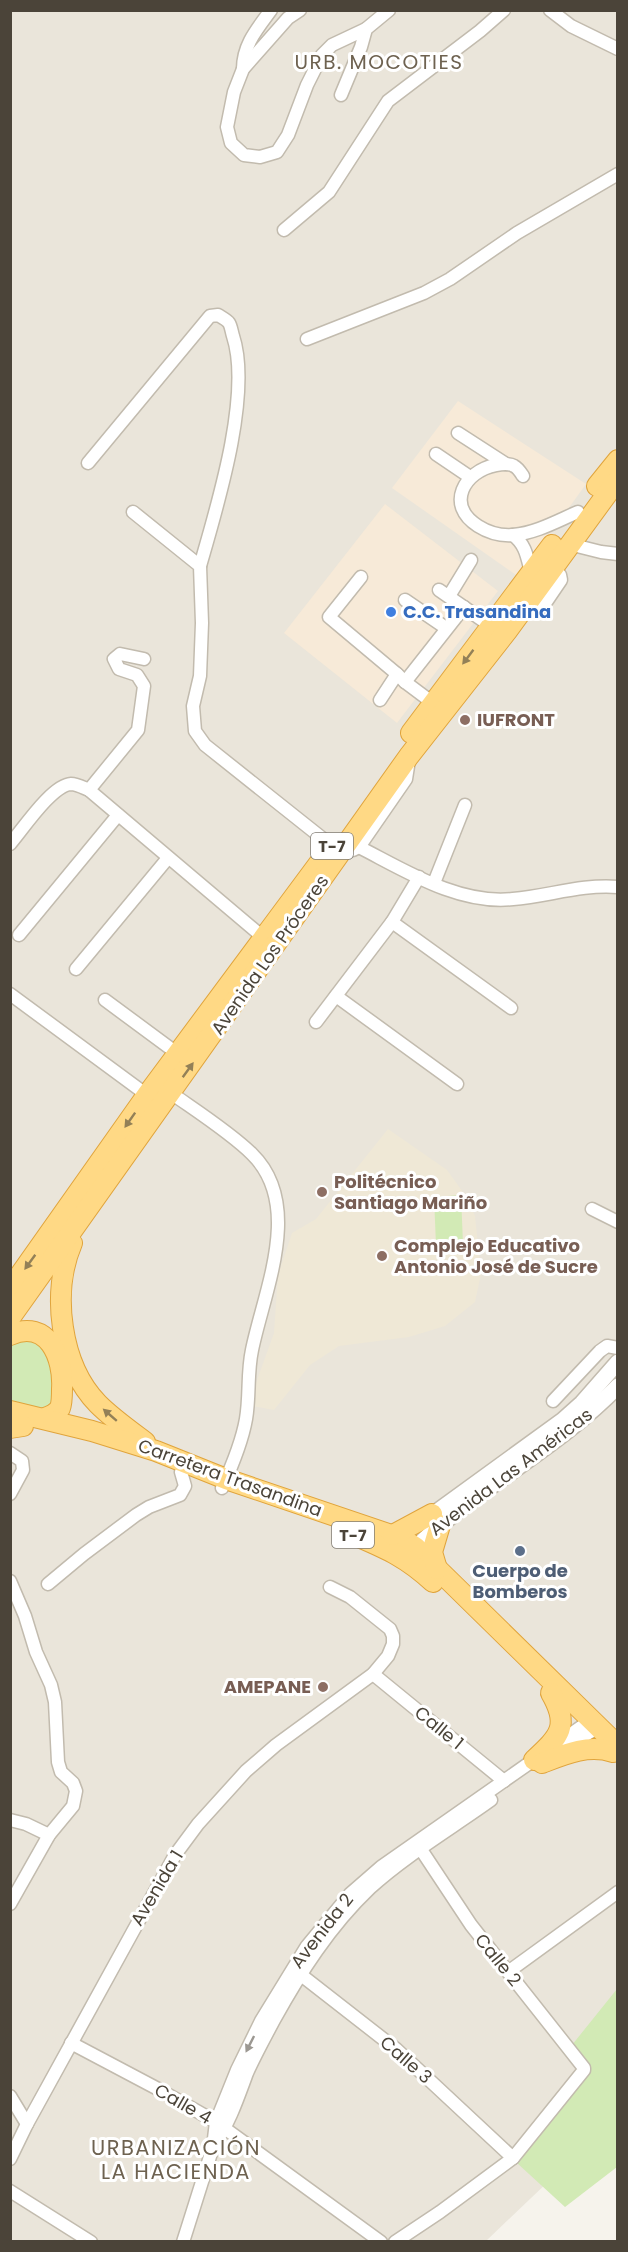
<svg xmlns="http://www.w3.org/2000/svg" width="628" height="2252" viewBox="0 0 628 2252" font-family="Poppins,sans-serif">
<style>
.residential{fill:#eae5da}
.commercial{fill:#f7ead8}
.education{fill:#efe8d6}
.park{fill:#d2eab5}
.lines{fill:none;stroke-linecap:round;stroke-linejoin:round}
.minor-casing{stroke:#c2bbae;stroke-width:15}
.tertiary-casing{stroke:#c2bbae;stroke-width:18}
.trunk-casing{stroke:#e0a43c;stroke-width:22}
.minor{stroke:#fff;stroke-width:12}
.tertiary{stroke:#fff;stroke-width:15}
.trunk{stroke:#ffd985;stroke-width:20}
.oneway{fill:#938057}
.oneway2{fill:#9c9892}
.shop-dot{fill:#3f7fe0;stroke:#fff;stroke-width:2}
.education-dot{fill:#8d6e63;stroke:#fff;stroke-width:2}
.service-dot{fill:#5c6f8a;stroke:#fff;stroke-width:2}
.labels{text-anchor:middle;stroke-width:6;stroke-linejoin:round;paint-order:stroke}
.shield{fill:#fff;stroke:#817c74;stroke-width:1.5}
.shield-label{font-size:16px;font-weight:bold;fill:#4b4439}
.shop-label{font-size:18px;font-weight:bold;fill:#366cbe;stroke:#fff;text-anchor:start}
.education-label{font-size:18px;font-weight:bold;fill:#785e54;stroke:#fff;text-anchor:start}
.street-label{font-size:18px;fill:#4b4439;stroke:#fff}
.service-label{font-size:18px;font-weight:bold;fill:#4e5e75;stroke:#fff}
.neighbourhood-label{font-size:20px;letter-spacing:1.5px;fill:#6e6250;stroke:#fff}
.quarter-label{font-size:21px;letter-spacing:1.5px;fill:#6e6250;stroke:#fff}
</style>
<rect width="100%" height="100%" fill="#f6f3ec"/>
<path class="residential" d="M11,11h606v2105l-131,125 -475,1z"/>
<g class="commercial">
<path d="M458,401l128,83 -67,93 -127,-89z"/>
<path d="M385,504l113,87 -101,132 -113,-90z"/>
</g>
<path class="education" d="M388,1129l59,41 18,25 10,21 6,58 -6,28 -30,24 -36,11 -70,9 -29,19 -36,45 -26,-5 26,-72 4,-58 14,-42 24,-14z"/>
<g class="park">
<path d="M461,1195l2,49 -27,1 -2,-48z"/>
<path d="M21,1340l17,1 18,22 -4,47 -41,-3v-61z"/>
<path d="M617,1989v178l-52,40 -48,-44 68,-85 -13,-33z"/>
</g>
<g class="lines">
<g class="minor-casing">
<g id="minor">
<path d="M300,10l-12,8 -45,51 -9,23 -7,35 4,16 13,12 16,2 17,-5 11,-17 19,-50 15,-30 10,-10 34,-16"/>
<path d="M550,10l21,16 47,23"/>
<path d="M243,69c0,-24 14,-40 28,-59"/>
<path d="M341,95l20,-48 5,-18 23,-19"/>
<path d="M284,230l45,-38 59,-91 92,-70 24,-21"/>
<path d="M307,339l117,-46 26,-14 67,-46 101,-59"/>
<path d="M458,433l48,31"/>
<path d="M436,454l34,23"/>
<path d="M88,463l122,-147 8,-1c3,2 9,5 11,8 2,3 3,10 4,13 19,58 -16,171 -33,230"/>
<path d="M523,476c-2,-3 -5,-8 -9,-10 -5,-3 -12,-2 -18,-1 -32,6 -51,40 -18,61 11,7 22,10 35,9 23,-2 44,-14 65,-23"/>
<path d="M133,512l67,54 2,57 -2,53 -7,30 2,25 10,14 127,101"/>
<path d="M513,535c13,10 14,22 18,37"/>
<path d="M569,544l32,8 17,2"/>
<path d="M361,577l-32,40 68,57 8,8 28,21"/>
<path d="M439,590l52,36"/>
<path d="M449,596l22,-36"/>
<path d="M405,600l41,28"/>
<path d="M525,607l14,1 5,-3 17,-25 -1,-5 -7,-9"/>
<path d="M405,682l59,-75"/>
<path d="M380,700l17,-26"/>
<path d="M89,790l49,-60 6,-44 -7,-11 -18,-6 -5,-10 6,-5 24,5"/>
<path d="M10,844c13,-15 42,-59 61,-60 6,0 13,4 18,6l175,148"/>
<path d="M359,847c47,24 100,58 154,52 36,-3 68,-15 105,-12"/>
<path d="M353,850l6,-3 47,-68 3,-19"/>
<path d="M434,883l31,-78"/>
<path d="M392,922l119,86"/>
<path d="M19,935l99,-120"/>
<path d="M76,969l92,-111"/>
<path d="M10,994l137,101"/>
<path d="M336,996l121,88"/>
<path d="M105,1000l73,54"/>
<path d="M316,1022l76,-100 27,-45"/>
<path d="M171,1093c24,17 60,40 81,61 52,51 12,137 0,196 -5,23 -2,46 -6,69 -4,23 -14,47 -24,69"/>
<path d="M592,1209l26,13"/>
<path d="M553,1401l47,-50 7,-5 11,2"/>
<path d="M10,1453l12,8 1,9 -13,24"/>
<path d="M10,1581l15,35 11,36 15,33 4,17 3,60 3,10 12,11 3,8 -3,15 -24,29 -39,69"/>
<path d="M48,1584l36,-30 52,-39 13,-8 31,-12 5,-9 -4,-14"/>
<path d="M373,1674l131,107"/>
<path d="M554,1746l37,-26"/>
<path d="M564,1749l34,-22"/>
<path d="M10,1820l16,4 23,11"/>
<path d="M296,1971l100,78 117,109"/>
<path d="M508,1972l110,-80"/>
<path d="M71,2043l87,46 58,33 165,120"/>
<path d="M10,2096l17,28"/>
<path d="M215,2143c15,-21 23,-46 32,-70 8,-18 18,-36 27,-53 26,-47 56,-94 96,-132 35,-32 82,-60 121,-88"/>
<path d="M10,2159l17,-35 148,-269 23,-31 48,-53 30,-26 97,-71 15,-18 5,-12v-8l-3,-7 -40,-32 -20,-10"/>
<path d="M10,2191l81,51"/>
<path d="M183,2242l30,-95 3,-25 21,-52 24,-49 46,-75 43,-52 31,-27 157,-110"/>
<path d="M395,2242l45,-30 73,-54 71,-88v-2l-113,-143 -53,-80"/>
</g>
</g>
<g class="tertiary-casing">
<g id="tertiary">
<path d="M424,1521l139,-101 19,-17 36,-41"/>
<path d="M409,1554c63,-64 146,-103 209,-168"/>
</g>
</g>
<g class="trunk-casing">
<g id="trunk">
<path d="M597,486l21,-26"/>
<path d="M411,733l141,-188"/>
<path d="M72,1243c-21,49 -12,122 26,161 14,14 31,26 47,38"/>
<path d="M10,1289l137,-194 173,-233"/>
<path d="M10,1318l399,-562 98,-125 111,-152"/>
<path d="M10,1335c38,-17 54,23 52,54 0,5 0,14 -2,19 -3,5 -9,8 -15,10"/>
<path d="M10,1411l82,20 64,20 70,28 177,60 12,8 203,199"/>
<path d="M10,1428l13,-2"/>
<path d="M345,1531c36,16 58,23 88,51"/>
<path d="M393,1535l39,-21"/>
<path d="M437,1569l-5,-17 8,-27"/>
<path d="M534,1760c26,-24 36,-34 17,-67"/>
<path d="M542,1763c23,-9 46,-19 71,-11"/>
</g>
</g>
<use href="#minor" class="minor"/>
<use href="#tertiary" class="tertiary"/>
<use href="#trunk" class="trunk"/>
</g>
<defs><path id="oneway-solid" d="M-6-.8H1V-3.2L6.5 0L1 3.2V.8H-6Z" transform="scale(1.5)"/></defs>
<g class="oneway">
<use href="#oneway-solid" transform="translate(468 657) rotate(127)"/>
<use href="#oneway-solid" transform="translate(188 1070) rotate(-54)"/>
<use href="#oneway-solid" transform="translate(130 1120) rotate(125)"/>
<use href="#oneway-solid" transform="translate(30 1262) rotate(126)"/>
<use href="#oneway-solid" transform="translate(110 1415) rotate(-139)"/>
</g>
<use class="oneway2" href="#oneway-solid" transform="translate(250 2044) rotate(117)"/>
<circle class="shop-dot" cx="391" cy="612" r="6"/>
<g class="education-dot">
<circle cx="465" cy="720" r="6"/>
<circle cx="322" cy="1192" r="6"/>
<circle cx="382" cy="1256" r="6"/>
<circle cx="323" cy="1687" r="6"/>
</g>
<circle class="service-dot" cx="520" cy="1551" r="6"/>
<g class="labels">
<g class="shield">
<rect x="311" y="833" width="42" height="26" rx="4.5"/>
<rect x="332" y="1522" width="42" height="26" rx="4.5"/>
</g>
<g class="shield-label">
<text x="332" y="852">T-7</text>
<text x="353" y="1541">T-7</text>
</g>
<g class="shop-label">
<text x="403" y="618">C.C. Trasandina</text>
</g>
<g class="education-label">
<text x="477" y="726">IUFRONT</text>
<text x="334" y="1188">Politécnico<tspan x="334" dy="21">Santiago Mariño</tspan></text>
<text x="394" y="1252">Complejo Educativo<tspan x="394" dy="21">Antonio José de Sucre</tspan></text>
<text x="311" y="1693" text-anchor="end">AMEPANE</text>
</g>
<g class="street-label">
<text transform="translate(270 955) rotate(-55)" y="6">Avenida Los Próceres</text>
<text transform="translate(511 1472) rotate(-37)" y="6">Avenida Las Américas</text>
<text transform="translate(230 1478) rotate(20)" y="6">Carretera Trasandina</text>
<text transform="translate(439 1728) rotate(39)" y="6">Calle 1</text>
<text transform="translate(157 1888) rotate(-59)" y="6">Avenida 1</text>
<text transform="translate(322 1931) rotate(-52)" y="6">Avenida 2</text>
<text transform="translate(498 1960) rotate(51)" y="6">Calle 2</text>
<text transform="translate(406 2060) rotate(41)" y="6">Calle 3</text>
<text transform="translate(183 2104) rotate(30)" y="6">Calle 4</text>
</g>
<g class="service-label">
<text x="520" y="1577">Cuerpo de<tspan x="520" dy="21">Bomberos</tspan></text>
</g>
<g class="neighbourhood-label">
<text x="379" y="69">URB. MOCOTIES</text>
</g>
<g class="quarter-label">
<text x="176" y="2155">URBANIZACIÓN<tspan x="176" dy="24">LA HACIENDA</tspan></text>
</g>
</g>
<rect width="628" height="2252" fill="none" stroke="#4b4439" stroke-width="24"/>
</svg>
